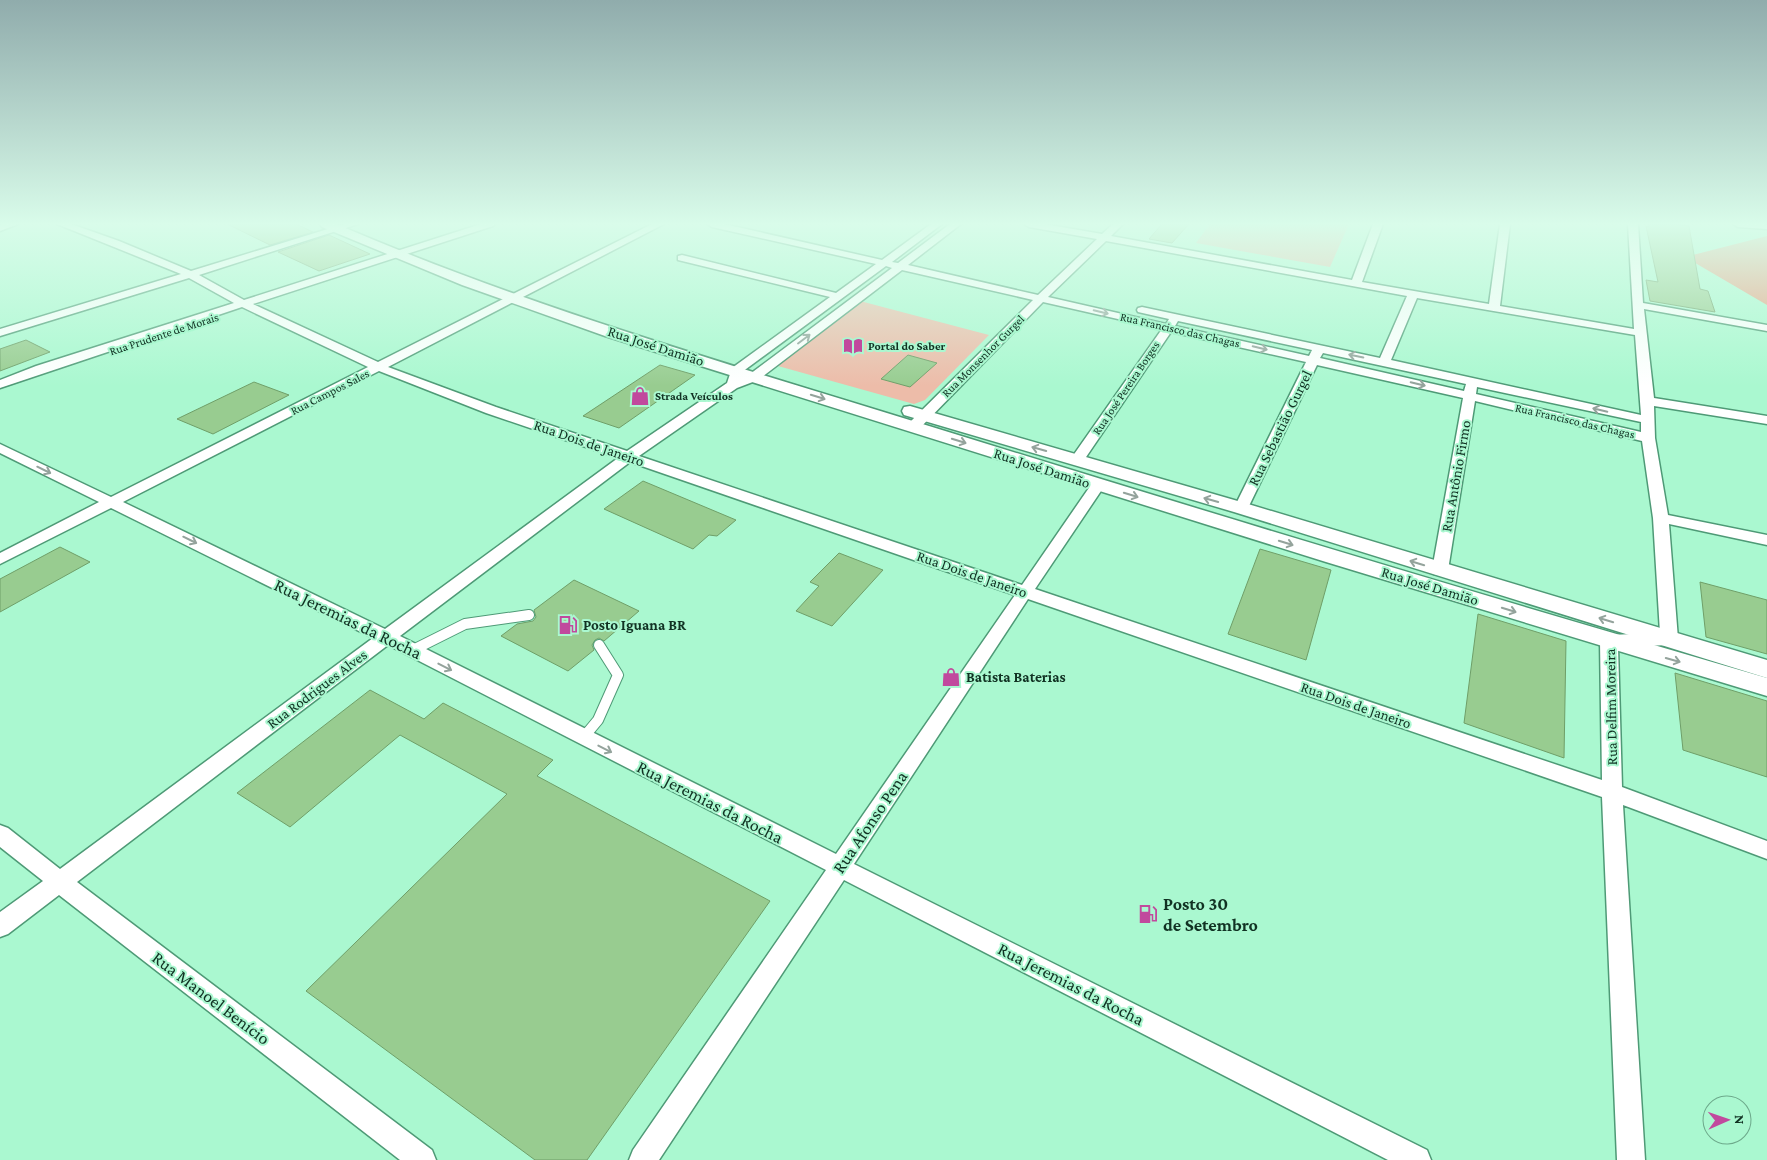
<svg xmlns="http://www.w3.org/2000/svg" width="1767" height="1160" viewBox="0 0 1767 1160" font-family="'Crimson Pro',serif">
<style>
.green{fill:#edbca9}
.forest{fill:#eb9f82}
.building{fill:#98cc90;stroke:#6f9f68}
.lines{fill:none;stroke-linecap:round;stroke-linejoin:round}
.service-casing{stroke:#4e9a76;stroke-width:12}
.minor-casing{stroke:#4e9a76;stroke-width:3}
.tertiary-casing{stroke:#4e9a76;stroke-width:3}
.service{stroke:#fff;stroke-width:10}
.minor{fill:#fff;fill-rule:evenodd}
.tertiary{fill:#fff;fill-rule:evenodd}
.oneway{stroke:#94a39c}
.labels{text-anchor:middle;stroke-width:4;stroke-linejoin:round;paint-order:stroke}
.far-street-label{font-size:12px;fill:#113223;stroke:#aaf8d0}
.far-poi-label{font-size:12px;font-weight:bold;fill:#113223;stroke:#aaf8d0;text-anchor:start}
.street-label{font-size:15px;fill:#113223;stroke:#aaf8d0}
.poi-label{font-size:15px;font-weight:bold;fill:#113223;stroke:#aaf8d0;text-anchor:start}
.near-street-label{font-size:18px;fill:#113223;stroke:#aaf8d0}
.near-poi-label{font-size:18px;font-weight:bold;fill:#113223;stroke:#aaf8d0;text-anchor:start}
</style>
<rect width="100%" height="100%" fill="#aaf8d0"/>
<g class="green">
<path d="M1210,224h139l-19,43 -134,-24z"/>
<path d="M860,301l129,34 -64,65 -11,4 -136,-38v-3z"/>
</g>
<path class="forest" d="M1767,236v69l-82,-48z"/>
<g class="building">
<path d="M227,224h69l17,8 -43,13z"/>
<path d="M1162,224h27l-17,19 -23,-4z"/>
<path d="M1649,224h25l15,2 11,63 8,2 7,21 -65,-11 -4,-21 12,2 -12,-56 3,1z"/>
<path d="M329,235l41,19 -51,17 -41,-19z"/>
<path d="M26,340l24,12 -50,19v-22z"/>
<path d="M908,355l29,8 -27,24 -29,-8z"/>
<path d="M660,365l35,10 -76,53 -36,-12z"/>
<path d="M254,382l35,13 -76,39 -36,-15z"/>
<path d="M643,481l93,39 -19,16 -8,-1 -16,14 -89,-40z"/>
<path d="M60,547l30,15 -90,50v-33z"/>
<path d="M1260,549l71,21 -25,90 -78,-26z"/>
<path d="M839,553l44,17 -51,56 -36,-15 23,-25 -9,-4z"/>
<path d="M574,580l65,31 -35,30 -5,-3 -4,2 -3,5 2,5 -26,21 -67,-35 16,-12 16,-3 3,-4 -2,-7z"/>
<path d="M1700,582l67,18v54l-61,-17z"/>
<path d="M1478,614l88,27 -2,117 -100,-35z"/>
<path d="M1675,673l92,28v76l-84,-27z"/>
<path d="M370,690l54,29 19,-16 110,57 -16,16 233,125 -183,259h-52l-229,-169 201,-197 -107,-59 -110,92 -53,-34z"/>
</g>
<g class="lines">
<g class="service-casing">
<g id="service">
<path d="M413,650l52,-26 64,-9"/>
<path d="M583,738l15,-18 20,-45 -19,-30"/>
</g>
</g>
<g class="minor-casing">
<g id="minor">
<path d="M4,224h14l-18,7v-6z"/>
<path d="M57,224h14l48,17 72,30 153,-47h14l-159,51 45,25 237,-76h14l-2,2 -240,78 125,58 274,-138h12l-276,143 108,40 131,44 100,-68 5,-15 98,-71 -152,-37v-4l4,-1 154,38 40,-29 -164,-37 -5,-3h17l158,36 49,-36h11l-50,38 6,1 52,-39h11l-53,41 130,30 59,-56 -68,-12 -5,-3h20l58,10 11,-10h10l-12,12 241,44 21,-56h10l-21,58 127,22 11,-80h10l-10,82 134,23 -6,-105h10l5,79 124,22v6l-123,-22 10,89 113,18v8l-113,-18 1,32 13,77 99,20v10l-98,-21 9,115 -3,4 -6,2 -51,2 4,140 145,54v18l-144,-54 22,355h-28l-15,-363 -574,-198 -174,265 573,286 4,10h-43l-544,-280 -185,280h-30l4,-10 193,-280 -438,-225 -311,237 355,268 4,10h-36l-341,-265 -51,39 -8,3v-25l43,-31 -43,-34v-22l8,3 52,41 313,-231 -262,-130 -111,56v-11l99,-51 -99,-49v-9l111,53 257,-130 -126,-60 -242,81v-8l36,-14 198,-63 -45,-25 -189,58v-7l181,-55zM1106,241l301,55 -27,62 -238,-51 -4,1 -1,2 1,2 31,7 -3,5 -118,-27zM886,266l6,2 -142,106 -9,4 1,-6zM902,270l131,30 -125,124 -2,3 2,3h10l125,-128 119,27 -92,131 7,4 5,-1 89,-131 135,30 -72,146 2,3h10l2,-3 69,-143 146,33 -31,172 2,4 6,1 6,-1 2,-4 27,-169 167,40 11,77 7,115 -51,2 -6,2 -3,4 2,139 -567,-191 70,-104 -2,-3h-10l-71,103 -383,-129 98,-68 21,-8zM1417,298l218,37 6,80 -250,-55zM1178,321l134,29 -3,6 -134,-30zM1323,353l143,31 -2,7 -144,-33zM379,371l107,42 132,45 -233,171 -262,-127zM1477,387l164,35v10l-165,-38zM630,462l385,133 -179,259 -436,-218z"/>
<path d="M1733,224h31l3,1v4l-29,-2z"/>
</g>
</g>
<g class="tertiary-casing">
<g id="tertiary">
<path d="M320,224h16c192,83 393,140 593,202 278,86 558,171 838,252v18l-441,-134 -721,-226 -143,-51 -140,-58z"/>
<path d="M910,406l338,98 519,156v18l-533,-166 -330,-97 -2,-4 2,-4z"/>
</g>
</g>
<use href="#service" class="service"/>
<use href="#minor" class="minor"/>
<use href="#tertiary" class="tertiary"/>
</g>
<defs><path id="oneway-shaft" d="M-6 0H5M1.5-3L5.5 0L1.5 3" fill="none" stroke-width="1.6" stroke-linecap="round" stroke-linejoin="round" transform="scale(1.25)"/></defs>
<g class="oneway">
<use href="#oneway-shaft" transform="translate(1101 312) rotate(13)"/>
<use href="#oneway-shaft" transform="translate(804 339) rotate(-37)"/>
<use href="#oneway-shaft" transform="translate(1260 348) rotate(13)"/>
<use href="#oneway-shaft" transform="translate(1356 356) rotate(-168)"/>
<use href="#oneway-shaft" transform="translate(1418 384) rotate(13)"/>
<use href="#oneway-shaft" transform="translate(818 397) rotate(17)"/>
<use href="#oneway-shaft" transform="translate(1600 410) rotate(-167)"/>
<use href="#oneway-shaft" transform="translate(959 441) rotate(17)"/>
<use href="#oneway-shaft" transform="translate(1039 449) rotate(-164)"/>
<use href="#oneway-shaft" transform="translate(44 470) rotate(26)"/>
<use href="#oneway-shaft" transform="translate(1131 495) rotate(17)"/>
<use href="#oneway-shaft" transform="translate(1211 500) rotate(-164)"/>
<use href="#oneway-shaft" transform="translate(190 540) rotate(26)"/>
<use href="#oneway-shaft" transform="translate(1286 543) rotate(17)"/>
<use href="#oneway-shaft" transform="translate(1417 563) rotate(-163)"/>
<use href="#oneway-shaft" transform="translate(1509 610) rotate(17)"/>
<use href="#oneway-shaft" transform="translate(1606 620) rotate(-163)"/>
<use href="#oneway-shaft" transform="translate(1673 660) rotate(16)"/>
<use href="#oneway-shaft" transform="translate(445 667) rotate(27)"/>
<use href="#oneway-shaft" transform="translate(605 749) rotate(27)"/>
</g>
<linearGradient id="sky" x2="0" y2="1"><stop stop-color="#90acac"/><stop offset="0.58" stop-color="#d9fcea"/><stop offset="1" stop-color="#d9fcea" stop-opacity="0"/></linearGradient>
<rect width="1767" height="386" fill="url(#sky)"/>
<defs>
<g id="library-bare" transform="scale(1.5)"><path d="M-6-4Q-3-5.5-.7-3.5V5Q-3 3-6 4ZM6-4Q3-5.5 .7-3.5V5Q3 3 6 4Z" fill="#c1499d" stroke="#aaf8d0" stroke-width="2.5" paint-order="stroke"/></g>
<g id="shop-bare" transform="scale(1.5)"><path d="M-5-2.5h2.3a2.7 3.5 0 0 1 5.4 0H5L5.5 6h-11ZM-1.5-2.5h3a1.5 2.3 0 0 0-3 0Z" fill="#c1499d" stroke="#aaf8d0" stroke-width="2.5" paint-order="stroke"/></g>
<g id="fuel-bare" transform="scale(1.5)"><path d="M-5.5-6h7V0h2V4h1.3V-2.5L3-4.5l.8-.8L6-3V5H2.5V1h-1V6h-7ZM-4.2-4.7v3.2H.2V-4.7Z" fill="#c1499d" stroke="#aaf8d0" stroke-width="2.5" paint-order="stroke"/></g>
</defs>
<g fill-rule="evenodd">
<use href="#library-bare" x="853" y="346"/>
<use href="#shop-bare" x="640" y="396"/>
<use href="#fuel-bare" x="568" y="625"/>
<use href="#shop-bare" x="951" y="677"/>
<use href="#fuel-bare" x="1148" y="914"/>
</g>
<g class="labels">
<g class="far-street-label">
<text transform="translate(1180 330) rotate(13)" y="4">Rua Francisco das Chagas</text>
<text transform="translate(164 334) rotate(-18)" y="4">Rua Prudente de Morais</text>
<text transform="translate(983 356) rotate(-45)" y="4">Rua Monsenhor Gurgel</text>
<text transform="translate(1126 388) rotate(-56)" y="4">Rua José Pereira Borges</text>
<text transform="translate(330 392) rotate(-27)" y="4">Rua Campos Sales</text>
<text transform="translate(1575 421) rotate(13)" y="4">Rua Francisco das Chagas</text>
</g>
<g class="far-poi-label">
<text x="868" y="350">Portal do Saber</text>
<text x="655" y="400">Strada Veículos</text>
</g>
<g class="street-label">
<text transform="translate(656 346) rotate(18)" y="5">Rua José Damião</text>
<text transform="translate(1280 428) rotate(-64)" y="5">Rua Sebastião Gurgel</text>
<text transform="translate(589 443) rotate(19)" y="5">Rua Dois de Janeiro</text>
<text transform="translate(1042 468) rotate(18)" y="5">Rua José Damião</text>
<text transform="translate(1456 476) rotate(-80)" y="5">Rua Antônio Firmo</text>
<text transform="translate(972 574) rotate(19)" y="5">Rua Dois de Janeiro</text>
<text transform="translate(1430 586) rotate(17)" y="5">Rua José Damião</text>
<text transform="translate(317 689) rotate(-37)" y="5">Rua Rodrigues Alves</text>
<text transform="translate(1356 705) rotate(19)" y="5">Rua Dois de Janeiro</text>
<text transform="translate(1611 707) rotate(-91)" y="5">Rua Delfim Moreira</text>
</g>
<g class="poi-label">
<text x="583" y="630">Posto Iguana BR</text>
<text x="966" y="682">Batista Baterias</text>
</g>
<g class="near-street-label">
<text transform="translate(348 619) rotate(26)" y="6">Rua Jeremias da Rocha</text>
<text transform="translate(710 802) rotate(27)" y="6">Rua Jeremias da Rocha</text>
<text transform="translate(870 822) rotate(-56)" y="6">Rua Afonso Pena</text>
<text transform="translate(1071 984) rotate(27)" y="6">Rua Jeremias da Rocha</text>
<text transform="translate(211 998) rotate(37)" y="6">Rua Manoel Benício</text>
</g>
<g class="near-poi-label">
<text x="1163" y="910">Posto 30<tspan x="1163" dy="21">de Setembro</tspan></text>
</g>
</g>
<g transform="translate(1727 1120) rotate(88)"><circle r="24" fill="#aaf8d0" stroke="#6da98b"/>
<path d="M0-4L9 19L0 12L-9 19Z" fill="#c1499d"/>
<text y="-8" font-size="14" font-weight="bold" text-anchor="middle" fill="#113223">N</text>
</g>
</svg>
